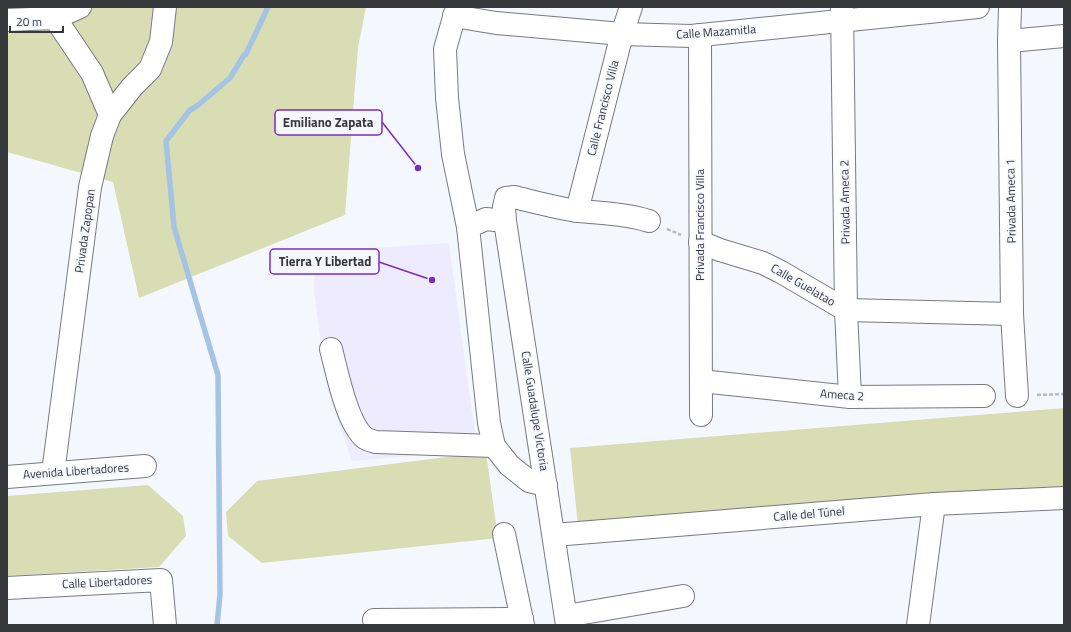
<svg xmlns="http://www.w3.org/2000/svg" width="1071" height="632" viewBox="0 0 1071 632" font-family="'Titillium Web',sans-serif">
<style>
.education{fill:#edebfd}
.green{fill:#d9ddb4}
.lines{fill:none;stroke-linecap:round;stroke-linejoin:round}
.stream{stroke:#a5c4e4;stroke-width:5.5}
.minor-casing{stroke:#787a83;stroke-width:24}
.path{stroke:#babbc2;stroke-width:2.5;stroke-dasharray:4 2;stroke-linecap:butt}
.minor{stroke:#fff;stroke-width:22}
.labels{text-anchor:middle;stroke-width:3.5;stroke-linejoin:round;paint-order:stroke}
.street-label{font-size:12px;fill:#37383c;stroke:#f5f7ff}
.leader{fill:none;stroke:#7b2cbf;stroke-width:1.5}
.callout-dot{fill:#7b2cbf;stroke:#f5f7ff;stroke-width:1.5}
.callout{fill:#f5f7ff;stroke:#7b2cbf;stroke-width:1.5}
.callout-label{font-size:13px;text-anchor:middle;font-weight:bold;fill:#37383c}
</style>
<rect width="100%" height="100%" fill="#f5f7ff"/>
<path class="education" d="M449,243l28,207 -125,11 -25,-73 -13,-97 2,-39z"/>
<g class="green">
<path d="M7,7h359l-8,41 -13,167 -206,83 -26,-116 -106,-30z"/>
<path d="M1064,408v81l-486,37 -8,-78z"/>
<path d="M486,452l12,86 -236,25 -34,-27 -2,-24 31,-31z"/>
<path d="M148,485l35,31 3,20 -27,31 -152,9v-80z"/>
</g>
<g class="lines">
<path class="stream" d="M217,625l3,-30 -2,-220 -44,-148 -8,-86 24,-31 7,-4 33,-28 14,-23 2,-1 22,-47"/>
<g class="minor-casing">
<g id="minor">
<path d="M457,7l-12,42 2,49 6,56 15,73 21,196 5,23 15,19 20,16 17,4"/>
<path d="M842,7l4,303 4,87"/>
<path d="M1010,7l-1,34 3,273 5,82"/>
<path d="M454,16l42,7 126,11 69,2 287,-29"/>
<path d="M55,18l37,55 18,42"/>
<path d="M7,20l48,-2 25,-11"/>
<path d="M700,35l1,380"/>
<path d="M1009,41l55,-5"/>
<path d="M577,211l45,-177 9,-27"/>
<path d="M468,227l18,-8 19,2"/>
<path d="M700,242l20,8 43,13 18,9 65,38 166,4"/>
<path d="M331,349c6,23 16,75 34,89 3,2 7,3 11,4l118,4"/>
<path d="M701,381l149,16 134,-1"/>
<path d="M53,473l37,-286 12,-51 8,-21 22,-28 18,-18 11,-27 4,-35"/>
<path d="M7,477l138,-11"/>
<path d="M504,534l19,91"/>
<path d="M554,535l380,-31 130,-6"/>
<path d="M7,588l154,-8 4,45"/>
<path d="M566,616l117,-20"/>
<path d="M374,620l148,-1"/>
<path d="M567,625l-62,-404 -1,-14 2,-9 8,-1c21,5 43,11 64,14 24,2 47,3 71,10"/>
<path d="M918,625l16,-121"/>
</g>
</g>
<g class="path">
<path d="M667,229l14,6"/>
<path d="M1037,395l27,-1"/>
</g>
<use href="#minor" class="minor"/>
</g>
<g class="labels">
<g class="street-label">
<text transform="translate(716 32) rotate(-4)" y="4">Calle Mazamitla</text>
<text transform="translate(603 108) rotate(-76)" y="4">Calle Francisco Villa</text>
<text transform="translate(1011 201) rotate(-91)" y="4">Privada Ameca 1</text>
<text transform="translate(845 202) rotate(-91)" y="4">Privada Ameca 2</text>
<text transform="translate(700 225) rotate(-90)" y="4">Privada Francisco Villa</text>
<text transform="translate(85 231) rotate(-82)" y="4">Privada Zapopan</text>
<text transform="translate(803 285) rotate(30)" y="4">Calle Guelatao</text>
<text transform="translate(842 395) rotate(4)" y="4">Ameca 2</text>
<text transform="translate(535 411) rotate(81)" y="4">Calle Guadalupe Victoria</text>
<text transform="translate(76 471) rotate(-4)" y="4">Avenida Libertadores</text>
<text transform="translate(809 514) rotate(-5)" y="4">Calle del Túnel</text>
<text transform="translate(107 582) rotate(-3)" y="4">Calle Libertadores</text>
</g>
</g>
<path class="leader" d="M418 168L382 122M432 280L379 262"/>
<g class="callout-dot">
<circle cx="418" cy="168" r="4"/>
<circle cx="432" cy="280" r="4"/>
</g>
<g class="callout">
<rect x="275" y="110" width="107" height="25" rx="4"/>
<rect x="270" y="249" width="109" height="25" rx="4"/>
</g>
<g class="callout-label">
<text x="328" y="127">Emiliano Zapata</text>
<text x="325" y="266">Tierra Y Libertad</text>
</g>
<rect width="1071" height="632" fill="none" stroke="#37383c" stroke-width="16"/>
<path d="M10 26v6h53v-6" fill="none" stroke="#37383c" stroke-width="2"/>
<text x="16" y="26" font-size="12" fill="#37383c" stroke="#f5f7ff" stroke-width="3" paint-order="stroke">20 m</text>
</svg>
